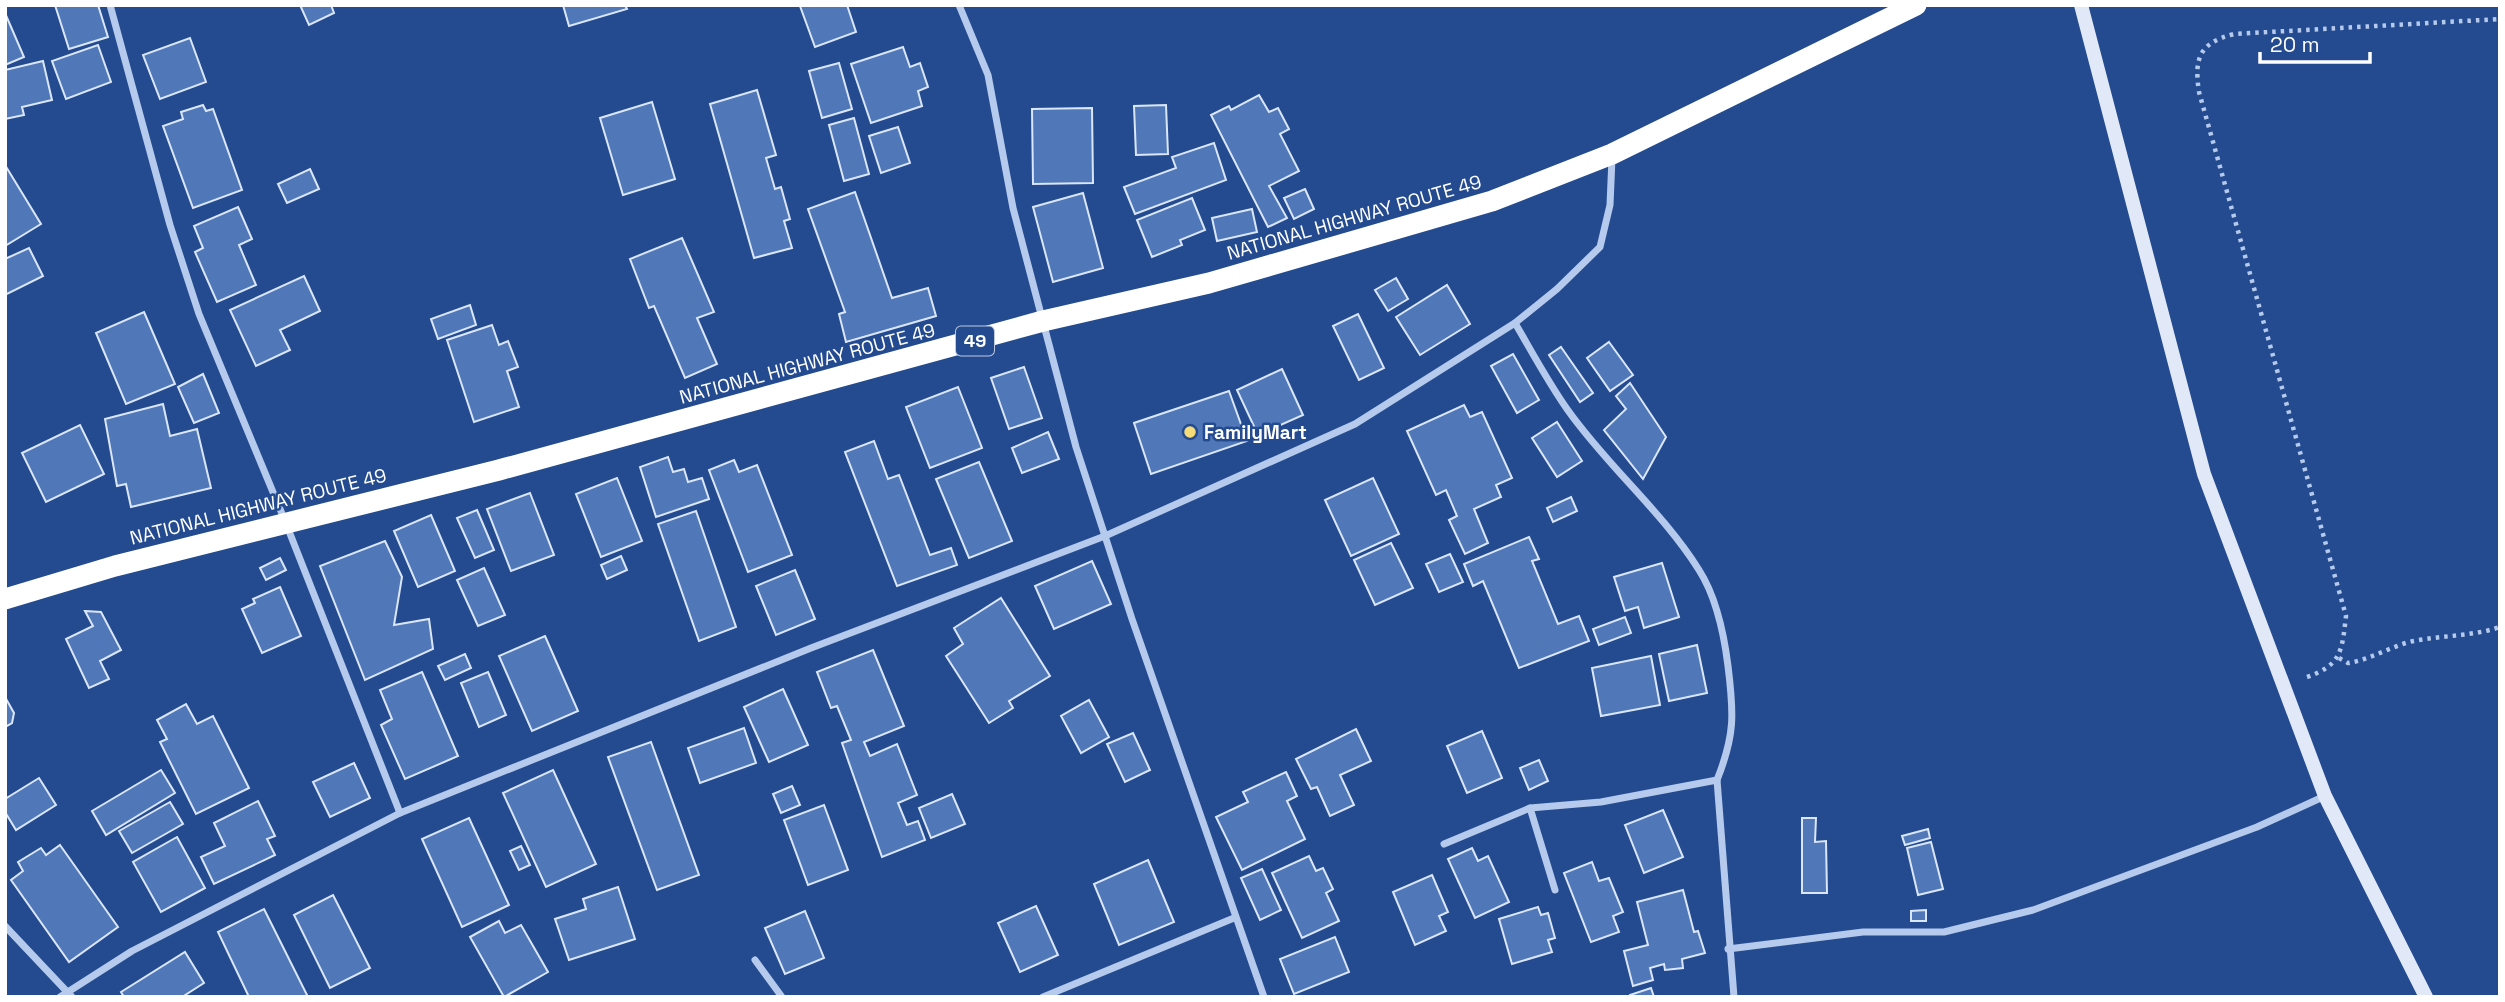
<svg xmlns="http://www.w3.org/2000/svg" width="2505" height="1002" viewBox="0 0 2505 1002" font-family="'Space Grotesk',sans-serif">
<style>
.building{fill:#5077b8;stroke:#dae6f9;stroke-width:2}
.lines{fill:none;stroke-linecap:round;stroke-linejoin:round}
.path{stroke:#b5caec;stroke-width:4.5;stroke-dasharray:3.5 5;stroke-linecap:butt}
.street{stroke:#b5caec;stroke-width:7}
.secondary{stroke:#e1e9f9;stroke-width:14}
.highway{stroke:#fff;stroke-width:21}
.poi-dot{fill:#f6dc79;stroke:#244b90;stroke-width:2.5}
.labels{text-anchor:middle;stroke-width:5;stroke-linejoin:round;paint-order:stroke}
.shield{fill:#244b90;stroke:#bdc9de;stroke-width:2}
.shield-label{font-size:18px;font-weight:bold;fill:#fff}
.street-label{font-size:19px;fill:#fff;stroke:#244b90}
.poi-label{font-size:19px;font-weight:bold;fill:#fff;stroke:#244b90;text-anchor:start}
</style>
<rect width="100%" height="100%" fill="#244b90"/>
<g class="building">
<path d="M55,5h43l10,32 -39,12z"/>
<path d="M300,5h31l3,8 -25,12z"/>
<path d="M563,5h62l2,4 -58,17z"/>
<path d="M847,5l9,27 -41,15 -15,-41z"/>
<path d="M5,13l19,44 -19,8z"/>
<path d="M190,38l16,44 -46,17 -17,-44z"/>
<path d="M98,45l13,37 -45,17 -14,-38z"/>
<path d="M903,47l7,20 10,-4 8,24 -10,4 4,15 -51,17 -20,-59z"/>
<path d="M43,61l9,39 -30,7 2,8 -19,4v-49z"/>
<path d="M839,63l13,46 -30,9 -13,-47z"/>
<path d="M757,90l19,65 -10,3 9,31 6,-2 9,32 -6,2 8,27 -38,10 -44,-154z"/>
<path d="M1259,95l10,17 9,-4 11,21 -9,5 19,37 -30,15 18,32 -19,9 -57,-112 18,-9 2,4z"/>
<path d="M652,102l23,77 -52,16 -23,-77z"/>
<path d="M203,105l3,6 7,-2 29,81 -49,18 -30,-82 20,-7 -2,-7z"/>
<path d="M1166,105l2,49 -32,1 -2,-49z"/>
<path d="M1092,108l1,75 -60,1 -1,-75z"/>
<path d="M854,118l15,56 -25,7 -15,-56z"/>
<path d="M898,127l12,36 -29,10 -12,-37z"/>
<path d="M1214,143l12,37 -91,34 -11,-27 52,-19 -4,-11z"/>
<path d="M5,165l36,59 -36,22z"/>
<path d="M310,169l9,20 -32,14 -9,-19z"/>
<path d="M1305,189l9,20 -20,10 -10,-21z"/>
<path d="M855,192l37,106 36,-10 8,28 -90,26 -7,-28 6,-2 -37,-103z"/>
<path d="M1083,193l20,75 -50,14 -20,-75z"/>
<path d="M1192,198l13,32 -25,10 2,5 -30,12 -15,-37z"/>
<path d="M238,207l14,32 -13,6 17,40 -39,17 -22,-50 8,-4 -9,-22z"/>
<path d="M1252,209l5,23 -40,9 -5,-23z"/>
<path d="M682,238l32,74 -17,6 20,46 -32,14 -31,-72 -5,2 -19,-49z"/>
<path d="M29,248l14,28 -38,19v-36z"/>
<path d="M304,276l16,35 -40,19 10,20 -34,16 -26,-56z"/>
<path d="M1396,278l12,21 -20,12 -13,-21z"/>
<path d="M1447,285l23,39 -50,31 -24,-38z"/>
<path d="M470,305l6,20 -38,14 -7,-20z"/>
<path d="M144,312l31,72 -49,20 -30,-71z"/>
<path d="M1358,314l26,54 -25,12 -26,-54z"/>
<path d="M492,325l7,20 9,-4 10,26 -11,4 12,36 -45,15 -27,-82z"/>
<path d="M1609,342l24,33 -23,16 -23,-33z"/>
<path d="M1561,347l32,46 -13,9 -31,-47z"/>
<path d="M1513,354l26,46 -22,13 -26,-47z"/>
<path d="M1024,367l18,51 -33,11 -18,-51z"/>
<path d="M1282,369l21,46 -45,20 -21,-45z"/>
<path d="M203,374l16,39 -25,10 -16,-36z"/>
<path d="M1630,383l36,54 -23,42 -39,-49 22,-21 -10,-13z"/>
<path d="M958,387l24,61 -52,20 -24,-61z"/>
<path d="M1229,391l18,50 -96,33 -17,-51z"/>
<path d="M163,404l7,32 27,-7 14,59 -80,19 -5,-23 -9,2 -12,-67z"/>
<path d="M1464,405l6,12 12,-5 30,66 -16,7 5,12 -27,12 14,34 -23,11 -16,-34 8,-4 -11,-26 -10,5 -29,-64z"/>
<path d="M1557,422l25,39 -25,16 -25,-39z"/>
<path d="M80,425l24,49 -58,28 -24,-49z"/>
<path d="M1048,432l11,27 -37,14 -10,-25z"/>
<path d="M874,441l14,38 11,-4 31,80 21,-7 6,17 -60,21 -52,-134z"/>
<path d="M668,457l5,15 11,-3 4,13 14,-4 7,21 -53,18 -16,-50z"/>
<path d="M734,460l5,12 18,-7 35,90 -44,17 -39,-102z"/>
<path d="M979,462l33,79 -43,17 -33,-79z"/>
<path d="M617,478l25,63 -41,16 -25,-63z"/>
<path d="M1373,478l26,56 -48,22 -26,-56z"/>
<path d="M530,493l24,62 -43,16 -24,-62z"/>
<path d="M1571,497l6,14 -24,11 -6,-14z"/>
<path d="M477,510l17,40 -19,8 -18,-40z"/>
<path d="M696,511l40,116 -37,14 -41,-117z"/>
<path d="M431,515l24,56 -37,16 -24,-56z"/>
<path d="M1529,537l10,22 -7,2 26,63 21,-8 10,25 -70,27 -36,-87 -10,5 -9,-22z"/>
<path d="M385,541l17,36 -8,48 35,-6 4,30 -68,31 -45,-114z"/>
<path d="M1391,543l22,45 -38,17 -21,-45z"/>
<path d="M1450,554l13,28 -24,10 -13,-28z"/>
<path d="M621,556l6,14 -20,9 -6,-14z"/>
<path d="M280,558l6,12 -20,10 -6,-12z"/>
<path d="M1092,561l19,43 -57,25 -19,-43z"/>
<path d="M1662,563l17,54 -35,11 -6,-21 -13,4 -11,-34z"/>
<path d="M484,568l21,47 -27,11 -21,-46z"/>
<path d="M795,570l20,49 -39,16 -20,-49z"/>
<path d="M280,587l21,49 -39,17 -20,-44 13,-6 -2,-4z"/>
<path d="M1001,598l49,78 -41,25 4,7 -24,15 -43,-67 17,-12 -9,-16z"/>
<path d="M85,611l16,1 20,38 -21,11 9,18 -20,9 -23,-49 27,-13z"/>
<path d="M1625,617l6,16 -32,12 -6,-16z"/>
<path d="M545,636l33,75 -46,20 -33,-75z"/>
<path d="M1697,645l10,48 -38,8 -10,-47z"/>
<path d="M873,650l31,76 -40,16 6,14 27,-12 20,51 -19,8 9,22 11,-4 7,19 -43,17 -40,-114 9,-3 -14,-34 -6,2 -14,-36z"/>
<path d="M465,654l6,14 -26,12 -7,-14z"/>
<path d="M1651,656l9,49 -59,11 -9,-48z"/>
<path d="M422,672l36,84 -53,23 -24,-54 11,-6 -12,-29z"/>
<path d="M488,672l18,43 -27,12 -18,-44z"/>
<path d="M783,689l25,56 -39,17 -25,-55z"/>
<path d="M5,697l9,16 -2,10 -7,4z"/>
<path d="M1089,700l20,37 -28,16 -20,-37z"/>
<path d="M186,704l11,20 16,-8 36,72 -53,26 -36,-72 7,-3 -10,-19z"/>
<path d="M744,728l12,35 -56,20 -12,-35z"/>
<path d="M1356,729l15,32 -31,14 14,30 -24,11 -13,-29 -6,2 -15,-30z"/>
<path d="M1482,731l20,47 -35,15 -20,-47z"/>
<path d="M1133,733l17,37 -25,12 -18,-38z"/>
<path d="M651,742l48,133 -42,15 -49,-133z"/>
<path d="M1539,760l9,21 -19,9 -9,-22z"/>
<path d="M354,763l16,35 -40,19 -17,-35z"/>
<path d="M161,770l14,23 -69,42 -14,-24z"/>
<path d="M553,770l43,94 -50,23 -43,-94z"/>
<path d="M1286,772l11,24 -10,5 18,38 -63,31 -26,-53 32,-15 -5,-10z"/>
<path d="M39,778l17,27 -40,25 -11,-18v-13z"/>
<path d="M792,786l8,19 -19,8 -8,-19z"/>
<path d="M952,794l13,30 -34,14 -12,-30z"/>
<path d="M258,801l17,35 -8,3 8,16 -61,29 -13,-27 24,-11 -11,-23z"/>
<path d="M170,802l13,22 -51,29 -13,-22z"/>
<path d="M824,805l24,65 -40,15 -24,-65z"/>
<path d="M1663,810l20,47 -39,16 -19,-48z"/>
<path d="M469,818l40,87 -47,22 -40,-88z"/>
<path d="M1802,818h14l-1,24 11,-1 1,52h-25z"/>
<path d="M1928,829l2,9 -25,7 -3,-9z"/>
<path d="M177,837l28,51 -44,24 -28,-50z"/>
<path d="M1931,842l12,47 -25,6 -11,-47z"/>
<path d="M60,845l58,82 -49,35 -58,-82 12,-9 -5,-9 23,-14 5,7z"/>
<path d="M521,846l9,19 -11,5 -9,-19z"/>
<path d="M1472,848l6,13 10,-5 21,46 -34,16 -27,-59z"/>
<path d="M1309,856l7,15 7,-3 10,21 -7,4 13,28 -37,17 -30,-65z"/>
<path d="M1148,860l26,62 -55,23 -25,-61z"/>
<path d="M1592,862l7,19 10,-3 14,34 -10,4 6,16 -28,10 -27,-69z"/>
<path d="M1262,869l19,41 -21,10 -19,-42z"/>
<path d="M1432,875l16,37 -9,4 7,15 -31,14 -22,-53z"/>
<path d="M618,887l17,52 -66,21 -14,-41 31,-10 -3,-10z"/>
<path d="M1683,890l11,42 4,-1 7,22 -23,6 1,9 -18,2 -1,-6 -14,4 3,12 -20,6 -9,-35 24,-6 -11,-43z"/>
<path d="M333,895l37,73 -40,20 -36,-73z"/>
<path d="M1036,906l22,49 -38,17 -22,-49z"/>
<path d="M1538,907l3,8 7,-2 7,25 -7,2 4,12 -40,12 -13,-45z"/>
<path d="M264,909l44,88h-59l-31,-65z"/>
<path d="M1926,910v11h-15v-10z"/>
<path d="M805,911l19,47 -39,16 -20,-46z"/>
<path d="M499,921l6,12 16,-8 27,47 -44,25 -34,-60z"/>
<path d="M1335,937l14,35 -55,22 -14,-35z"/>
<path d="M185,952l19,31 -22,14h-58l-3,-5z"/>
<path d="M1651,988l3,9h-24v-2z"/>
</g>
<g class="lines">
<g class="path">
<path d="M2339,658l9,5c21,-3 40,-15 61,-21 31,-7 61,-5 91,-15"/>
<path d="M2307,677c35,-12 35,-27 39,-61l-147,-524c-5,-34 0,-49 35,-58l266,-15"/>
</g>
<g class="street">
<path d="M110,5l60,220 29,89 86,207 115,292"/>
<path d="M959,5l29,70 25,133 63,239 56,172 132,378"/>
<path d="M1515,323c17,29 33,59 52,86 40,57 95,102 132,161 18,28 25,64 29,96 6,48 7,69 -11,114l17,217"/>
<path d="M1530,808l25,82"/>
<path d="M1444,844l86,-36 71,-6 116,-22"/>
<path d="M5,926l67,71"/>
<path d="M1728,949l135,-17h81l89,-22 224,-83 68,-31"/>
<path d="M755,960l27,37"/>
<path d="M60,997l72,-46 268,-138 411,-165 294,-112 250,-112 160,-101 42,-34 43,-42 10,-42 2,-47"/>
<path d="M1043,997l191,-79"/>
</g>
<path class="secondary" d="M2081,5l123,469 121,322 101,201"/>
<path class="highway" d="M5,599l110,-33 384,-96 544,-149 166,-38 283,-82 120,-47 304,-149"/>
</g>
<circle class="poi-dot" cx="1190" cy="432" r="7"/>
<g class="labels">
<rect class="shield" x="956" y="326.5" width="38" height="29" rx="5"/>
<g class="shield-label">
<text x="975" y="347">49</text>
</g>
<g class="street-label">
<text transform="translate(1354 217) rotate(-16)" y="7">NATIONAL HIGHWAY ROUTE 49</text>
<text transform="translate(807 363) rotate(-15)" y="7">NATIONAL HIGHWAY ROUTE 49</text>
<text transform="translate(258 506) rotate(-14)" y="7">NATIONAL HIGHWAY ROUTE 49</text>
</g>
<g class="poi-label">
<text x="1204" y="439">FamilyMart</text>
</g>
</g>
<rect width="2505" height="1002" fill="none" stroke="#ffffff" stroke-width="14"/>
<path d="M2260 52v10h110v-10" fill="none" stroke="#ffffff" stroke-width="3.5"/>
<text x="2270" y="52" font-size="21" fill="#ffffff" stroke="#244b90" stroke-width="5" paint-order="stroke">20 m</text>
</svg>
